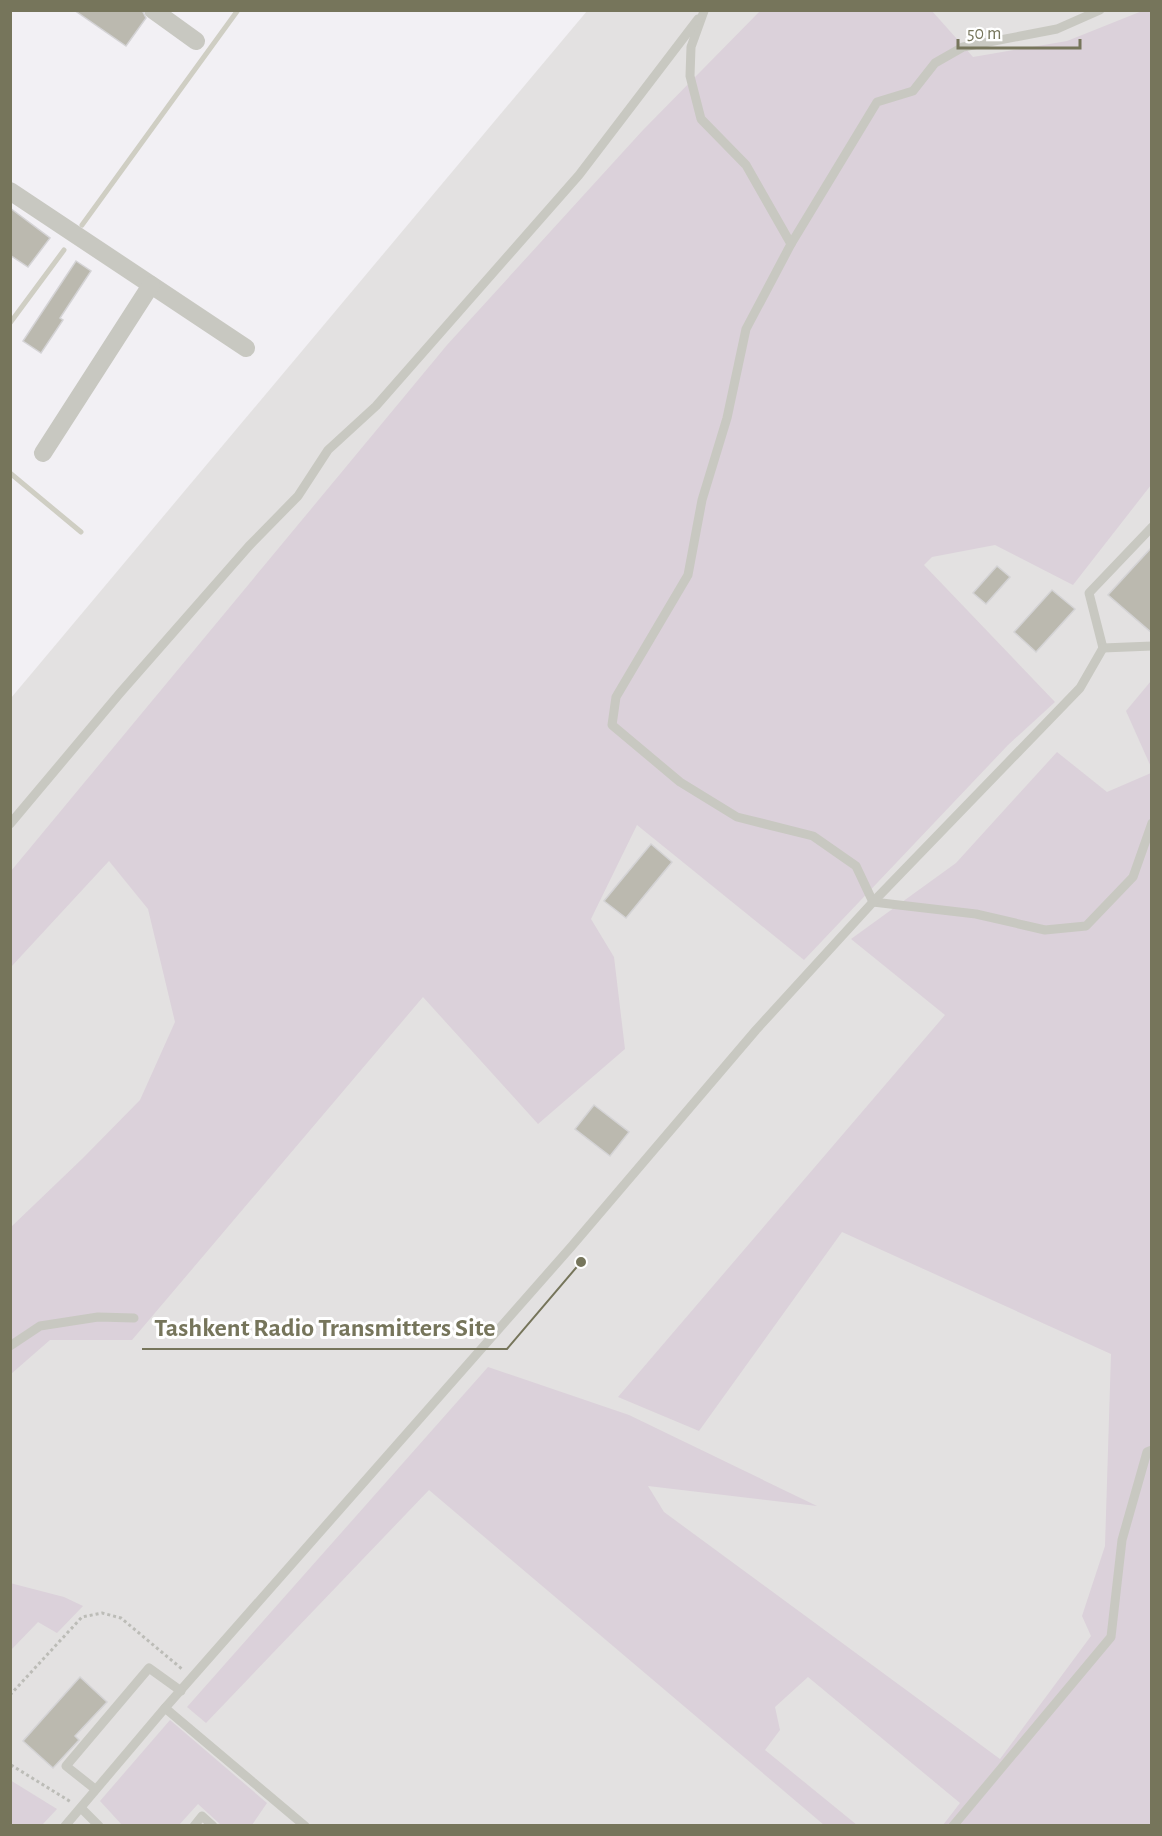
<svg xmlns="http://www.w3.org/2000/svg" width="1162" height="1836" viewBox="0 0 1162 1836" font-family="'Alegreya Sans',sans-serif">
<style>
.built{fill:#e3e1e1}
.green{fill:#dbd1da}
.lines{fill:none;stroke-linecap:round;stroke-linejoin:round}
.stream{stroke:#cfcec3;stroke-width:5}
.building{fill:#bbb9af;stroke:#d4d3d5;stroke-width:1.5}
.path{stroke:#bcbcb7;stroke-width:3;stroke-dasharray:3 3;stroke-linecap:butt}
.service{stroke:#c8c8c1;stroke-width:9}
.minor{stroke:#c8c8c1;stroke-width:18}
.leader{fill:none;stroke:#76755b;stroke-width:2}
.callout-dot{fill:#76755b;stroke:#fff;stroke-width:2}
.callout-label{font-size:26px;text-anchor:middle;font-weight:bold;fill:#76755b;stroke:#fff;stroke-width:6;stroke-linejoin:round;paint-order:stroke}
</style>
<rect width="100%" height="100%" fill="#f2f0f4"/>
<path class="built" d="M587,11h564v1814l-1140,1v-1128z"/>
<g class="green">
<path d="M760,11h172l41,46 94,-16 75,-30h9v474l-78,100 -78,-40 -63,12 -8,8 131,137 -47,43 -204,215 -167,-135 -46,94 23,38 11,92 -87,75 -115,-127 -291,343h-82l-39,34v-147l72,-69 57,-58 35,-78 -27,-113 -39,-48 -98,106v-96l436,-526 196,-215z"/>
<path d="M1151,681v86l-25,-56z"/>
<path d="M1057,752l50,40 44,-19v1052h-208l17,-22 -152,-126 -33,30 5,23 -15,20 92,75h-33l-395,-335 -223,233 -19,-16 301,-340 141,48 188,91 -169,-20 16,26 336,247 91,-123 -9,-20 23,-70 6,-192 -269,-122 -143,199 -81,-34 327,-382 -94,-76 105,-76z"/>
<path d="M10,1583l54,14 19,9 -26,27 -19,-11 -27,28z"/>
<path d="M170,1720l97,83 -15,22h-31l-23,-21 -19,21h-57l-22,-24z"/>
<path d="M10,1780l47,29 -15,16h-31z"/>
</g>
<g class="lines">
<g class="stream">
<path d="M82,225l156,-215"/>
<path d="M10,323l54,-73"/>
<path d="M10,473l71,59"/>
</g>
</g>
<g class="building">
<path d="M74,10h68l4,8 -20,28z"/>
<path d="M10,208l40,30 -22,29 -18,-12z"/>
<path d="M76,261l15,10 -31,47 3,2 -22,33 -18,-12z"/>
<path d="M1152,547v86l-44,-38z"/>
<path d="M997,566l13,11 -24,27 -13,-11z"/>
<path d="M1052,590l23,19 -39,43 -22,-20z"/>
<path d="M651,844l21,18 -46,56 -22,-17z"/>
<path d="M594,1105l35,27 -19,24 -35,-27z"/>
<path d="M80,1677l27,25 -32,34 4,4 -26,28 -30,-27z"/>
</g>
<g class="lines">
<g class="path">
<path d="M10,1695l72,-78 20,-4 19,5 61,51"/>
<path d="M11,1765l60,37"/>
</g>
<g class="service">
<path d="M704,11l-13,36 -1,29 11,43 45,46 45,79 -45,85 -19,89 -25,82 -14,75 -72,122 -4,28 68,57 57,35 76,19 43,30 17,36"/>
<path d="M791,244l86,-142 36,-11 22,-28 28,-16 94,-18 43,-19"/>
<path d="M1152,527l-63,66 14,55 49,-2"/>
<path d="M10,824l110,-131 129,-147 49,-50 30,-46 48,-44 203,-231 119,-156"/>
<path d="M873,902l103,12 69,16 41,-4 47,-49 19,-54"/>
<path d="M10,1346l30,-20 58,-9 36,1"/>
<path d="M165,1708l406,-461 185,-217 117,-128 207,-214 23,-40"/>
<path d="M95,1789l-29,-23 83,-98 32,23"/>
<path d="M81,1808l18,18"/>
<path d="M65,1826l100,-118 140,118"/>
<path d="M194,1826l8,-10 11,10"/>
<path d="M953,1826l158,-189 11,-97 25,-88 5,-2"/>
</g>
<g class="minor">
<path d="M153,10l43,31"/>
<path d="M10,191l236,157"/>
<path d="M43,453l108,-168"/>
</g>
</g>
<path class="leader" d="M581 1262L507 1349H142"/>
<circle class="callout-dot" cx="581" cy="1262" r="6"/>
<g class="callout-label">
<text x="325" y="1336">Tashkent Radio Transmitters Site</text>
</g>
<rect width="1162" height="1836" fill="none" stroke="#76755b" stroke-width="24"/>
<path d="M958 39v9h122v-9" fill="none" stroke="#76755b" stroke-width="3"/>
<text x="967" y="39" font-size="18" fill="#76755b" stroke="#ffffff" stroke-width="4.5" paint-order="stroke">50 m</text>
</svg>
